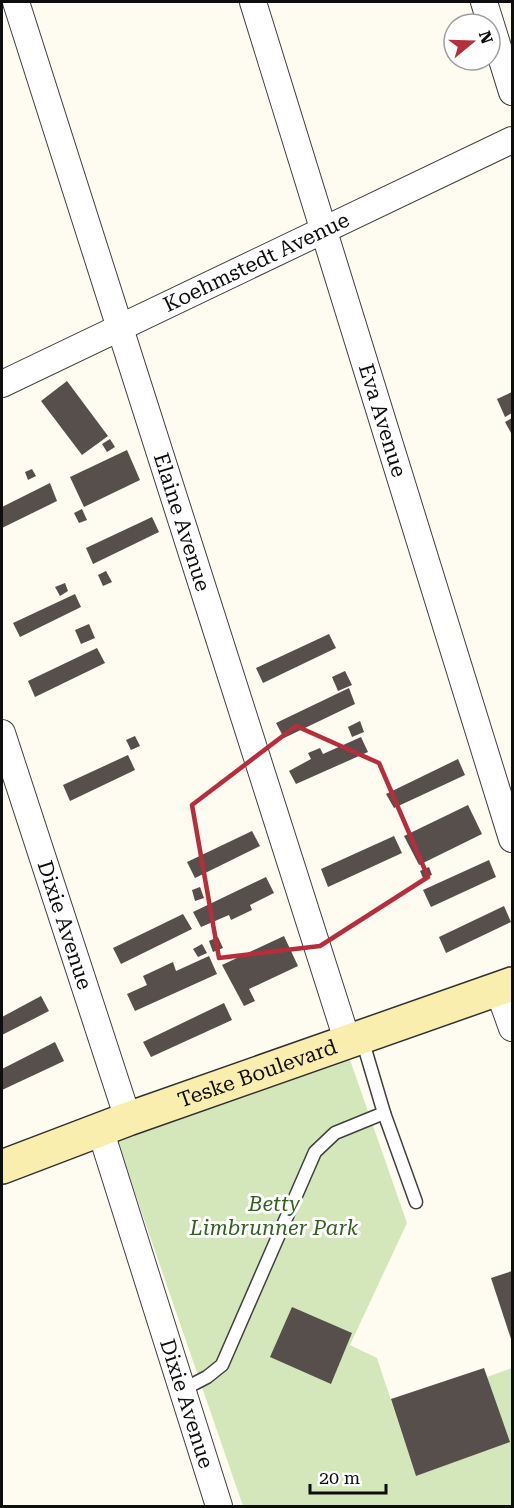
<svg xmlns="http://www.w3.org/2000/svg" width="514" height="1508" viewBox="0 0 514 1508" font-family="'Roboto Serif',serif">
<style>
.green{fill:#d4e7bb}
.building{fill:#564f4b}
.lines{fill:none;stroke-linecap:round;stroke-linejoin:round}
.lane-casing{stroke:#414141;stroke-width:15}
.street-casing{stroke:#414141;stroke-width:28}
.secondary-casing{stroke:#303030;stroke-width:36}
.lane{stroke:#fff;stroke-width:12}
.street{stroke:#fff;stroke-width:26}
.secondary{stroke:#faeeae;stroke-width:33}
.marked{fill:none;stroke:#b62e3b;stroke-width:4.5;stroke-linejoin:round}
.labels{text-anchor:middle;stroke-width:6;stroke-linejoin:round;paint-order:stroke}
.street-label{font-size:21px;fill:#0e0e0e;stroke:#fff}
.park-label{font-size:21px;font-style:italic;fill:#326222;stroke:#fff}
</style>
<rect width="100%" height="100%" fill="#fefbf0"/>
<path class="green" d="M349,1057l58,166 -57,122 27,13 39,118 93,-34 -22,-65 25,-9v138h-269l-128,-371z"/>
<g class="building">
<path d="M67,381l41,55 -26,19 -41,-54z"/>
<path d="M512,392v21l-7,4 -8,-18z"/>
<path d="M512,418v14l-1,1 -6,-11z"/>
<path d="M110,439l5,8 -8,5 -5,-8z"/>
<path d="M127,450l13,30 -56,27 -14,-30z"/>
<path d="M32,469l4,7 -8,4 -3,-8z"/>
<path d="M50,483l7,18 -55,27v-21z"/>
<path d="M82,509l5,11 -8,3 -5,-10z"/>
<path d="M152,517l7,15 -66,32 -7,-16z"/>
<path d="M106,571l6,11 -9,4 -5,-11z"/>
<path d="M65,583l3,8 -8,5 -5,-9z"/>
<path d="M75,594l6,13 -61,30 -7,-14z"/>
<path d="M89,624l6,14 -14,6 -6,-14z"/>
<path d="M329,634l7,14 -73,35 -7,-15z"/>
<path d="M97,648l8,15 -70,34 -7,-16z"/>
<path d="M345,671l7,14 -14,6 -6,-14z"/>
<path d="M349,688l6,16 -71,34 -8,-15z"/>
<path d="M360,721l4,11 -12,5 -4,-10z"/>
<path d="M135,736l5,10 -9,4 -5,-10z"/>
<path d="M361,737l7,15 -72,32 -7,-13 22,-12 -3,-6 12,-5 3,6z"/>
<path d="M128,755l7,15 -65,31 -7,-16z"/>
<path d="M458,759l7,16 -71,33 -8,-14z"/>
<path d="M468,805l14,29 -63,31 -15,-29z"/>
<path d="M252,831l8,15 -65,32 -8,-16z"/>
<path d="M394,836l8,17 -74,34 -7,-18z"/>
<path d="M489,860l7,17 -65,30 -8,-17z"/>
<path d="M429,867l3,8 -9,3 -3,-7z"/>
<path d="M266,877l8,16 -24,12 2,5 -21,10 -2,-5 -28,12 -8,-15z"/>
<path d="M200,887l4,11 -9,3 -3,-11z"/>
<path d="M504,906l7,16 -65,31 -7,-16z"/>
<path d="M183,914l9,15 -71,35 -8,-16z"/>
<path d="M284,936l14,30 -49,23 6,12 -11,5 -22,-41z"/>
<path d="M218,937l5,11 -10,4 -4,-11z"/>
<path d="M202,944l5,9 -9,4 -5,-8z"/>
<path d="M209,956l8,18 -82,37 -8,-17 20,-9 -4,-9 30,-14 3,9z"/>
<path d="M41,996l8,15 -47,24v-18z"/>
<path d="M224,1003l8,17 -81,37 -8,-15z"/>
<path d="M55,1042l9,19 -62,29v-21z"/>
<path d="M512,1271v71l-21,-64z"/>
<path d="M292,1307l60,26 -21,51 -61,-27z"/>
<path d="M484,1368l26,74 -94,34 -25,-77z"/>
</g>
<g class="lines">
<g class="lane-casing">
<g id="lane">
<path d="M384,1113l32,89"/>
<path d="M182,1390l25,-13 15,-12 93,-213 20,-19 49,-20 -22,-74"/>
</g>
</g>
<g class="street-casing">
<g id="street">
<path id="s1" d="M16,2l332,1041"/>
<path id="s2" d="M253,2l259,837"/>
<path d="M484,2l28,90"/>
<path id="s3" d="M2,384l510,-244"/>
<path id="s4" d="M2,733l126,386"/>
<path d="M498,989l14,39"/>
<path id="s5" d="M100,1129l119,377"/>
</g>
</g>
<g class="secondary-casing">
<g id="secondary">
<path id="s6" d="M2,1167l126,-48 384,-135"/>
</g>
</g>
<use href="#lane" class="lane"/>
<use href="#street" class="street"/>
<use href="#secondary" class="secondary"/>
</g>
<path class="marked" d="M296,726l83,37 49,114 -108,69 -101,12 -27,-153z"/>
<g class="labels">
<g class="street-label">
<text dy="7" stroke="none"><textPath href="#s3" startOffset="282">Koehmstedt Avenue</textPath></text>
<text dy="7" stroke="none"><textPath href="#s2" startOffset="438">Eva Avenue</textPath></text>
<text dy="7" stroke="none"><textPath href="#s1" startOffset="546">Elaine Avenue</textPath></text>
<text dy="7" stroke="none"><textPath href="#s4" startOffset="202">Dixie Avenue</textPath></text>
<text dy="7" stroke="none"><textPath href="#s6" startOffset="272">Teske Boulevard</textPath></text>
<text dy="7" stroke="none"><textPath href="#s5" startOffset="288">Dixie Avenue</textPath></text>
</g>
<g class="park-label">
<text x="274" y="1211">Betty<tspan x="274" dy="24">Limbrunner Park</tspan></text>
</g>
</g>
<rect width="514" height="1508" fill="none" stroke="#0e0e0e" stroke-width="6"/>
<g transform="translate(472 42) rotate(71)"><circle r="28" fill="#ffffff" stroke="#9f9f9f" stroke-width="1.5"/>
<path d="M0-4.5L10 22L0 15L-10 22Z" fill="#b62e3b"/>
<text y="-9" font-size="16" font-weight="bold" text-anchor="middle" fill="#0e0e0e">N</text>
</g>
<path d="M310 1484v9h76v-9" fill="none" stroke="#0e0e0e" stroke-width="3"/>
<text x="319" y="1484" font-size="18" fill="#0e0e0e" stroke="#ffffff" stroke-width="4.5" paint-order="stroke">20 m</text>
</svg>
